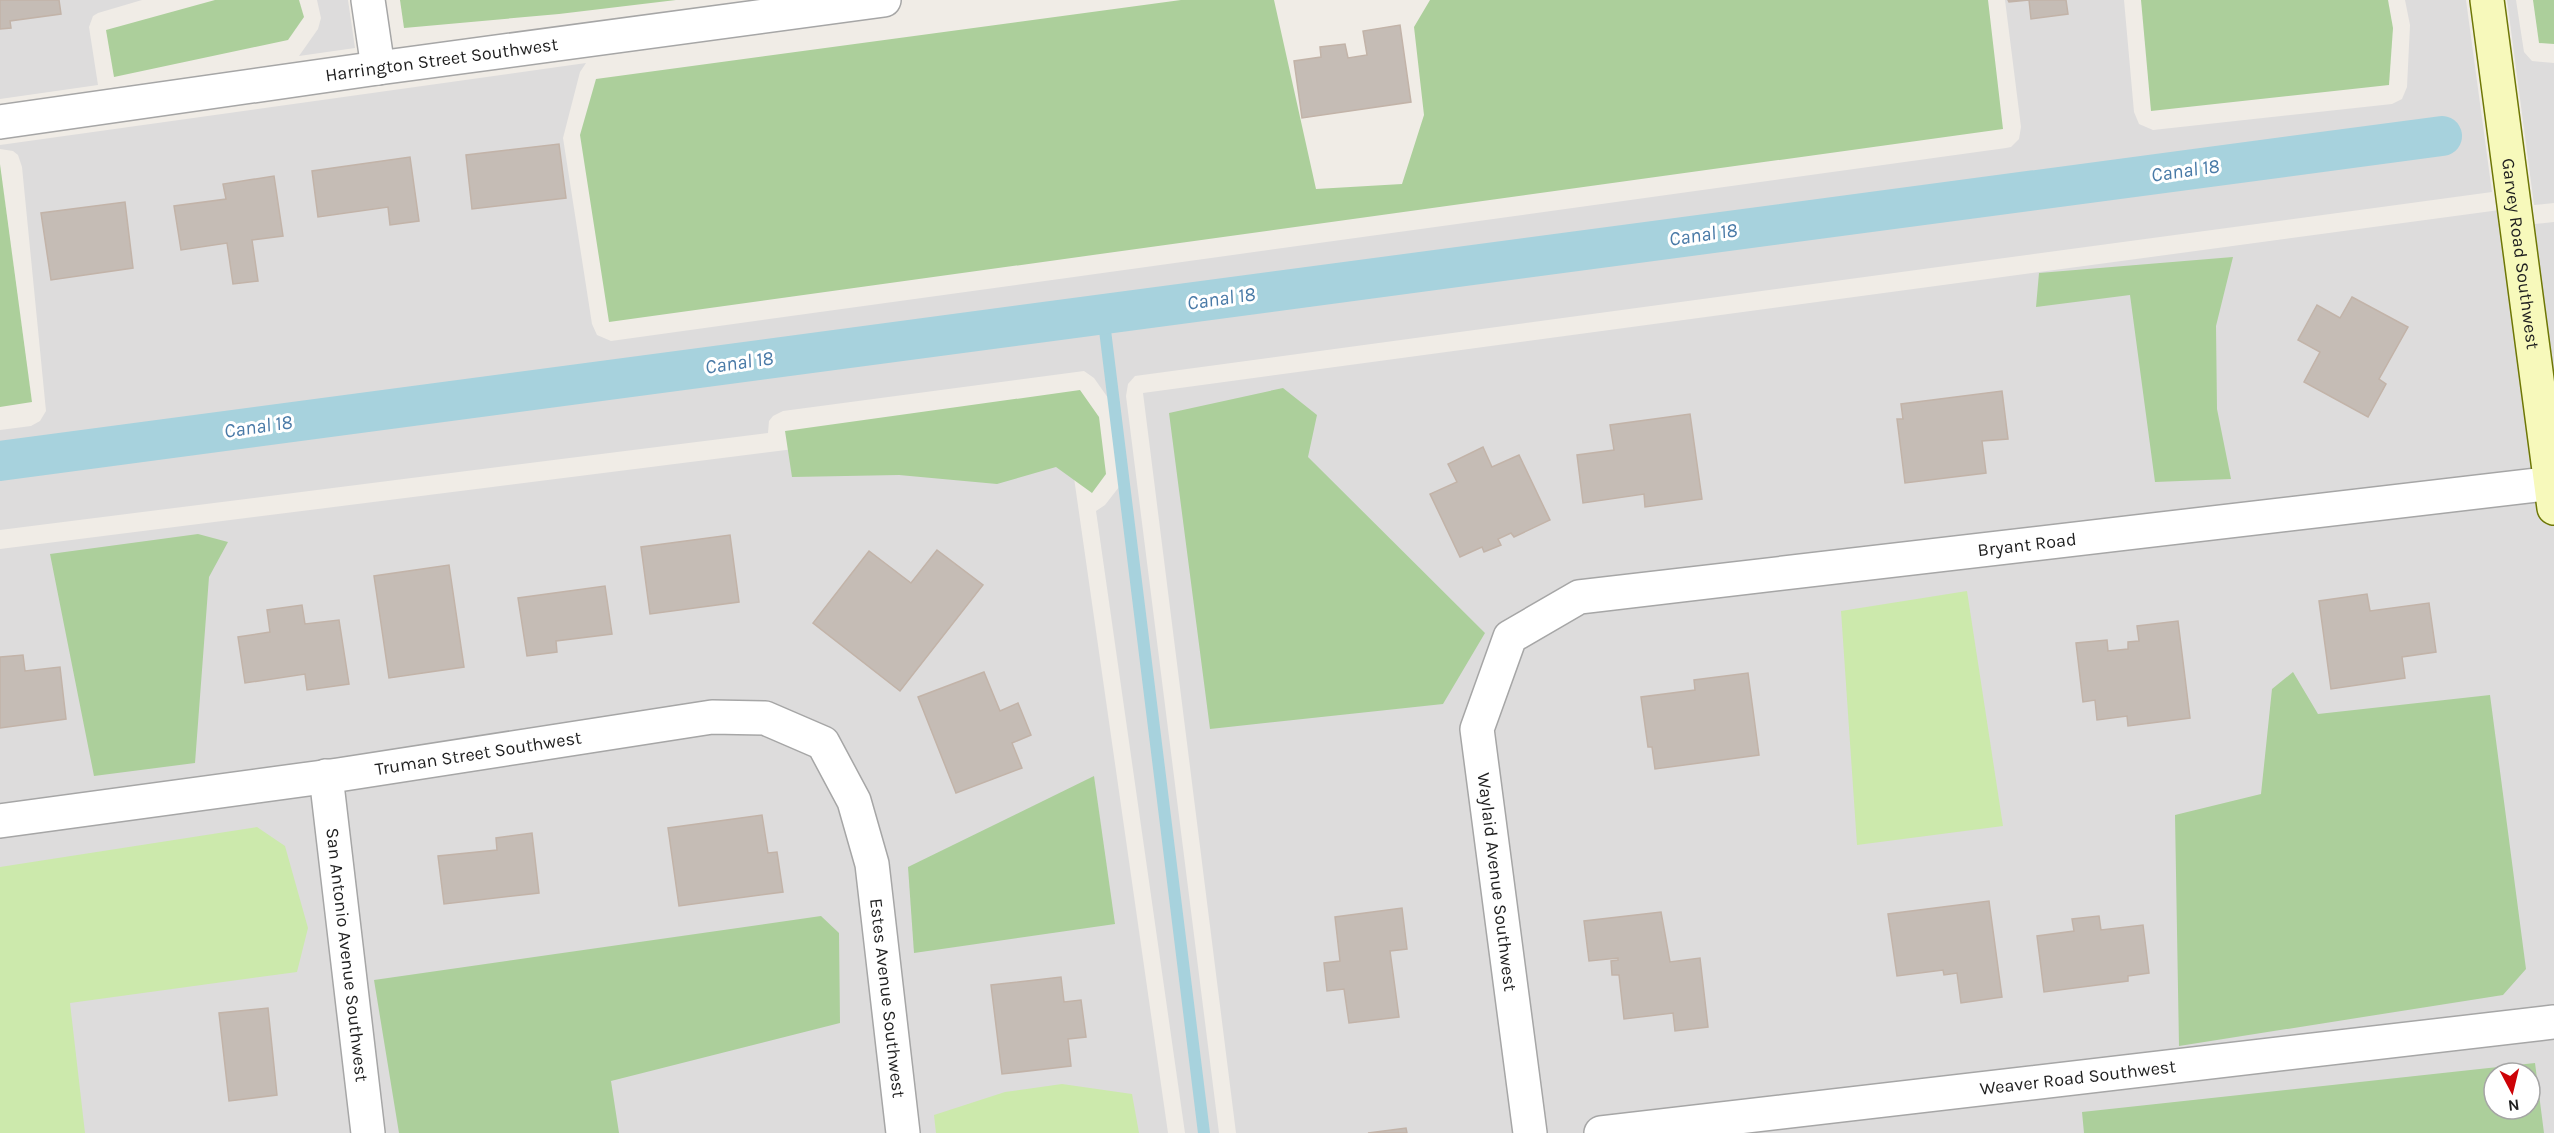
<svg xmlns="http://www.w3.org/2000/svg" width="2554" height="1133" viewBox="0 0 2554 1133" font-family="Karla,sans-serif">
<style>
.residential{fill:#dddcdc;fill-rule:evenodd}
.grass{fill:#cce9ac}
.forest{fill:#accf9b;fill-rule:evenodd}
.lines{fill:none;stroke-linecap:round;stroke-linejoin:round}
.stream{stroke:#a7d2dd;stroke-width:12}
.canal{stroke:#a7d2dd;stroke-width:40}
.building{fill:#c5bcb5;stroke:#c2b3a8;stroke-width:1.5}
.street-casing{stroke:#a6a6a6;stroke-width:36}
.secondary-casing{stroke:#6e7706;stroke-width:36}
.street{stroke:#fff;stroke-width:33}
.secondary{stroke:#f7f9bb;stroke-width:33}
.labels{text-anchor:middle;stroke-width:6;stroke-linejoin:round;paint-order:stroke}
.street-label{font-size:18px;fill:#1f1f1f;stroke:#fff}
.water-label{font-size:20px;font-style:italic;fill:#497aa7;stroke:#fff}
</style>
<rect width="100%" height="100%" fill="#f0ece6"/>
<g class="residential">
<path d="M0,0h142l-44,13 -5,3 -4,11 9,58 -98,14z"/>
<path d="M317,0h31l7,48 -56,8 19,-27 3,-11z"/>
<path d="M2005,0h119l10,112 5,12 14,6 239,-26 10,-5 5,-12 3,-62 -5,-25h61l26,192 -1357,184 -7,8 -2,12 93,737h-34l-89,-622 9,-6 14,-18 4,-10 -7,-62 -3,-10 -19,-27 -10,-7 -301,40 -10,5 -4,5 -1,12 -768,97v-100l31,-4 9,-5 6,-10 -24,-244 -4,-12 -5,-4 -13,-2v-4l586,-82 -6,9 -17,66 29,186 5,11 14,6 1395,-193 5,-1 8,-8 2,-12z"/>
<path d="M2507,0h9l8,52 8,9 22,2v140l-20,2z"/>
<path d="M2507,209l10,17 37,-4v911h-1318l-93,-740zM2494,1073h36v36h-36z"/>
<path d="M1065,415l103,718h-1168v-584z"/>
</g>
<g class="grass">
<path d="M1967,591l36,235 -146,19 -16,-234z"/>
<path d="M257,827l28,19 23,82 -11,44 -227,31 15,130h-85v-266z"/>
<path d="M1062,1084l70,10 7,39h-203l-2,-18 71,-23z"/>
</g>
<g class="forest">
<path d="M215,0h84l5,17 -16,23 -174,37 -8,-47z"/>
<path d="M400,0h276l-117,14 -155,14z"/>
<path d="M1181,0h93l42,189 86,-5 22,-69 -10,-88 16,-27h558l15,129 -1394,193 -29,-187 16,-56z"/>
<path d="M2141,0h247l5,28 -4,57 -238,26z"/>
<path d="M2533,0h21v44l-15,-1z"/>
<path d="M0,164l32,238 -32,5z"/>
<path d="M2233,257l-17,69 1,83 14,70 -76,3 -25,-187 -94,12 3,-34z"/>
<path d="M1283,388l34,27 -9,42 177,176 -42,71 -233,25 -41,-316z"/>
<path d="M1080,390l19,27 7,57 -14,19 -36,-26 -59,17 -98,-9 -107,2 -7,-46z"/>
<path d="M198,534l30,8 -19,35 -14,186 -101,13 -44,-222z"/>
<path d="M2293,672l25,42 172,-19 36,274 -23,26 -324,51 -4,-231 86,-21 11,-105z"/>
<path d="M1094,776l21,148 -201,29 -6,-86z"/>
<path d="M821,916l18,17 1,90 -229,58 8,52h-220l-25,-153z"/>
<path d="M2535,1063l9,70h-460l-2,-21zM2494,1073h36v36h-36z"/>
</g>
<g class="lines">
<path class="stream" d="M1103,314l101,819"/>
<path class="canal" d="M0,461l2442,-325"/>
</g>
<g class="building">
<path d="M0,0h59l2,14 -51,7 1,7 -11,1z"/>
<path d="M2008,0h58l2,14 -37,5 -2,-19 -20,2z"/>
<path d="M1400,25l11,77 -109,16 -8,-57 27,-4 -1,-10 25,-3 3,14 19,-3 -4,-24z"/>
<path d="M559,144l7,54 -94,11 -6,-54z"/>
<path d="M410,157l9,64 -29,4 -2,-18 -70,10 -6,-46z"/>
<path d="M274,176l9,60 -31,4 6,41 -25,3 -6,-41 -46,7 -7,-44 52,-7 -3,-15z"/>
<path d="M125,202l8,66 -82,12 -10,-67z"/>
<path d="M2352,297l56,30 -29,52 7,5 -18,33 -64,-35 16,-30 -22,-12 19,-35 23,13z"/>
<path d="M2002,391l6,48 -26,2 4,32 -81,10 -8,-64h6l-2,-15z"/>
<path d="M1690,414l12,85 -57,8 -1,-13 -61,9 -6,-48 37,-5 -4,-25z"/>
<path d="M1483,447l9,20 27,-12 31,65 -36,17 -3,-4 -13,6 3,6 -17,7 -2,-5 -22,10 -30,-63 27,-12 -9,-18z"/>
<path d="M730,535l9,67 -89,12 -9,-67z"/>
<path d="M937,550l46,35 -83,106 -87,-68 56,-72 42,32z"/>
<path d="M449,565l15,102 -75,11 -15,-102z"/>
<path d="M605,586l7,48 -56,7 1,11 -30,4 -9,-58z"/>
<path d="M2367,594l3,17 59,-8 7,49 -34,5 3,21 -74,11 -12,-88z"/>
<path d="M302,605l3,19 34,-4 10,64 -42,6 -2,-16 -60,9 -7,-46 32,-5 -3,-22z"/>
<path d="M2178,621l12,97 -62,8 -1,-10 -30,4 -2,-20 -12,2 -7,-59 31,-3 1,11 20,-2v-7l11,-1 -2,-15z"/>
<path d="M23,655l2,16 35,-4 6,52 -66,9v-71z"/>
<path d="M984,672l16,39 18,-8 13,32 -19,8 10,25 -66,25 -38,-96z"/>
<path d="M1748,673l11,82 -104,14 -3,-22h-4l-7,-50 54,-7 -1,-10z"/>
<path d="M762,815l6,38 9,-1 6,40 -104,14 -11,-78z"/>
<path d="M532,833l7,60 -95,11 -6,-48 59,-6 -1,-12z"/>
<path d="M1989,901l13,96 -41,6 -4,-30 -13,2 -1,-5 -46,6 -9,-62z"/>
<path d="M1402,908l5,41 -17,2 9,66 -50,6 -5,-34 -17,2 -3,-28 16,-2 -5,-44z"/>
<path d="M1661,912l9,50 30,-4 8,69 -33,4 -2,-18 -49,6 -5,-44h-7l-1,-14 7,-1v-2l-29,3 -5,-40z"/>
<path d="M2099,916l2,14 42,-5 6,48 -21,3v5l-84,11 -7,-56 37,-5 -2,-12z"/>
<path d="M1061,977l3,25 17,-2 5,37 -18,2 3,27 -69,8 -11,-89z"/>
<path d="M268,1008l9,87 -48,6 -10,-88z"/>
<path d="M1406,1128l1,5h-39z"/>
</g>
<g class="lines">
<g class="street-casing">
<g id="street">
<path d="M368,0l10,68"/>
<path id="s1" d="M0,122l378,-54 506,-68"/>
<path id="s2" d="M326,776l42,357"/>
<path id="s3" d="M0,821l338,-46 374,-58 53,1 58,25 31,58 18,63 31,269"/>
<path id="s4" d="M1530,1133l-53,-404 33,-92 69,-40 975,-114"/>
<path id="s5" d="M1601,1133l953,-111"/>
</g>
</g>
<g class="secondary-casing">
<g id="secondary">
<path id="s6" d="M2487,0l67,508"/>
</g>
</g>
<use href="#street" class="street"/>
<use href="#secondary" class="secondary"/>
</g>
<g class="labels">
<g class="street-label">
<text dy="6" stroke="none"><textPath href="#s1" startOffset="446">Harrington Street Southwest</textPath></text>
<text dy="6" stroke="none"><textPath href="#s6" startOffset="256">Garvey Road Southwest</textPath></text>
<text dy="6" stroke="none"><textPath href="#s4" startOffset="1036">Bryant Road</textPath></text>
<text dy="6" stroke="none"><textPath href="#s3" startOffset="483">Truman Street Southwest</textPath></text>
<text transform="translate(1497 882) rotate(83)" y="6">Waylaid Avenue Southwest</text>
<text dy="6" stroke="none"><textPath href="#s2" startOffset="180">San Antonio Avenue Southwest</textPath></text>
<text dy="6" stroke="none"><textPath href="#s3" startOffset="1102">Estes Avenue Southwest</textPath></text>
<text dy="6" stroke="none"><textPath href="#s5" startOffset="480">Weaver Road Southwest</textPath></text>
</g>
<g class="water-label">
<text transform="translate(2185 170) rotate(-8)" y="7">Canal 18</text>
<text transform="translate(1703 234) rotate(-8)" y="7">Canal 18</text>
<text transform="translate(1221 298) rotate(-8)" y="7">Canal 18</text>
<text transform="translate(739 362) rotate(-8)" y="7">Canal 18</text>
<text transform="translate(258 426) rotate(-8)" y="7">Canal 18</text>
</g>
</g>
<g transform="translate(2512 1091) rotate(173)"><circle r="28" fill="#ffffff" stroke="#a5a5a5" stroke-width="1.5"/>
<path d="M0-4.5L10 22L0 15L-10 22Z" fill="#cd0207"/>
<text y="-9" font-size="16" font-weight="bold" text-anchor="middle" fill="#1f1f1f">N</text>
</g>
</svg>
